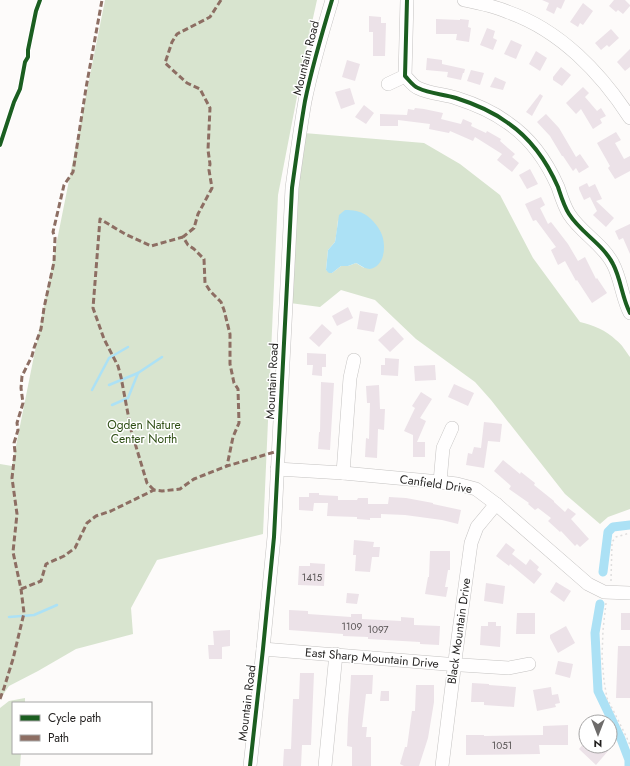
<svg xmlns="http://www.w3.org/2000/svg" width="630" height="766" viewBox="0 0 630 766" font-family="Jost,sans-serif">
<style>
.green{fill:#d8e4cf;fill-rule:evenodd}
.water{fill:#ace1f5}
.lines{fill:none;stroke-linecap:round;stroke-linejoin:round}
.stream{stroke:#ace1f5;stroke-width:2.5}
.canal{stroke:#ace1f5;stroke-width:9}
.building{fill:#ece2e8}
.minor-casing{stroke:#c5c3c2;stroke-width:14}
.path{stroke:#dfdede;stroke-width:1.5;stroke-dasharray:2 3;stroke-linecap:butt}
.minor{stroke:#fffefe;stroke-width:13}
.quiet{stroke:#8d6e63;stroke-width:3;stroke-dasharray:6 3;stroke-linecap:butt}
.cycleway-casing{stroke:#fff;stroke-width:6}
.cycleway{stroke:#1b5e20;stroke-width:4}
.labels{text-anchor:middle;stroke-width:3;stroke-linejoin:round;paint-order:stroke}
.number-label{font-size:10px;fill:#565252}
.street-label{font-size:12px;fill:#211f1e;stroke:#fff}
.park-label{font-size:12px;fill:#2f4f15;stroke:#fff}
</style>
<rect width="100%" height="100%" fill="#fdfbfa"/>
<g class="green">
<path d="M105,0h212l-10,45 -29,150 -15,339 -106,26 -26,48 2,26 -57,15 -38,22 -29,15 -9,13v-235l12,2z"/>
<path d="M304,133l120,10 36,21 40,31 33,63 47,64c13,3 26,8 36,18 6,4 10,12 14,17v152l-22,8 -8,7 -35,-30 -74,-94 -16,-18 -59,-43 -41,-39 -34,-10 -21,17 -30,-4 6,-109zM338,220l26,48 -8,-5 -8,3h-7l-9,7 -6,-3 2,-20 7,-8 2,-12z"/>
<path d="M25,698v5h-12v50h8l-1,13h-20v-58l9,-7z"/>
</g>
<path class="water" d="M345,210c8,0 15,1 21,5 7,5 13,12 16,20 4,11 3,31 -12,34 -5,0 -10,-4 -14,-6l-8,3h-7l-9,7h-3l-3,-3 2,-20 7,-8 4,-27z"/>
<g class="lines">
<g class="stream">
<path d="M109,385l29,-12"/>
<path d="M92,390l17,-32 19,-11"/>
<path d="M112,405l16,-7 10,-25 24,-16"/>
<path d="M9,617l25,-2 23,-10"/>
</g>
<g class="canal">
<path d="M603,572l5,-40 5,-5 17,-2"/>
<path d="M600,604l-5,29 3,58 23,48 8,21v6"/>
</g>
</g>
<g class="building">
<path d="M542,0h23l-4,9 -4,-2 -3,7 -8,-4 3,-7z"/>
<path d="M614,0h11l5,5v1l-7,8 -5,-4 -2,2 -7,-6z"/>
<path d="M583,3l10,8 -10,14 -3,-2 -2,4 -8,-5z"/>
<path d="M369,16l12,1v6h5l-1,33h-12v-24h-4z"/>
<path d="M436,19l24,1v-1l9,1 -1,7 3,1 -2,14 -13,-2 1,-6h-21z"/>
<path d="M487,28l8,3 -2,7 4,2 -4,10 -13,-5z"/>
<path d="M611,29l8,9 -10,9 -2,-2 -6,5 -6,-7z"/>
<path d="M511,40l11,5 -6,14 -12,-5z"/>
<path d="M630,49v18l-5,4 -8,-9z"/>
<path d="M536,51l11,7 -7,13 -11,-7z"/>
<path d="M427,58l15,2v4l23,5 -1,4h-1l-2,7 -14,-3 1,-5 -22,-2z"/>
<path d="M347,60l13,4 -5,17 -13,-4z"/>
<path d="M561,67l10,8 -9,11 -9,-6v-3z"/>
<path d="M471,70l13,3 -4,12 -13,-4z"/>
<path d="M495,77l11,5 -3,8 -13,-3z"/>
<path d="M583,87l6,6 -4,4 12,14 4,-3 5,8 -6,3 2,4 -9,6 -12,-20 -5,5 -10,-11z"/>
<path d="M350,88l5,16 -14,5 -6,-17z"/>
<path d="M540,94l3,2 -11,20 -6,-4z"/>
<path d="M364,105l10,8 -8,11 -11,-7z"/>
<path d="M415,108l9,1 19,4 -2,6 20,5 2,-5 9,4 -1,3 15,7 1,-2 14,8 -1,2 15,13 -3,3 7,6 -7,9 -15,-12 5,-6 -27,-17 -2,4 -23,-10 -1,2 -20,-4 1,-5 -32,-4v6h-18v-12l27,1 1,-6 6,1z"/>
<path d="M546,114l13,14 17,29 4,-3 9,13 -10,6 -3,-5 -3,3 -10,-15h-1l-12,-20 -13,-14z"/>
<path d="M616,132l5,8 -6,3 9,16 6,-3v15l-15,8 -7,-11 2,-2 -13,-23z"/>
<path d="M530,169l8,15 -11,5 -8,-14z"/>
<path d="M587,183l2,4 6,-3 7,15 -6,2 18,17 -8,9 -13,-12 4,-4 -7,-14 -6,3 -5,-11v-2z"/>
<path d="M541,197l4,8 -5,3 8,16 3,-2 17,22 10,17 7,-4 11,22 1,-1 10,15 -15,10 -15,-23 -1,1 -11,-20 -7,4 -7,-15 5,-3 -20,-27 -3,1 -8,-17z"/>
<path d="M630,224v30l-7,-16 -4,2 -4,-9z"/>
<path d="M348,307l5,11 -16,8 -5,-10z"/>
<path d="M360,311l18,3 -4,18 -17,-3z"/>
<path d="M322,324l10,9 -13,14 -10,-9z"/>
<path d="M393,327l11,12 -14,13 -12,-12z"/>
<path d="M307,353l19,1v13h-4v9l-10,-1 1,-10h-6z"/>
<path d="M385,358l14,1 -1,17 -17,-1v-10h4z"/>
<path d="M435,365l1,15 -21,1 -1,-15z"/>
<path d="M321,382l13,1 -4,67 -12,-1 1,-17h1z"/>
<path d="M454,384l20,9 -6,13 -20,-9z"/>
<path d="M379,385l1,24h5l-1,21 -6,-1 -1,29 -12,-1 1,-19 3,1 1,-36h-3l-1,-17z"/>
<path d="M421,392l11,7 -12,19 6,3 -9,21h8v15h-12v-22l-9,-4 11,-23 -3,-2z"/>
<path d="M484,422l18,2 -2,18 -12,-1 -4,27 -18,-3 2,-12 4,1 2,-7 7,1z"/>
<path d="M503,460l17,14 1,-2 14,11 -1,2 20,16v1l11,10 3,-4 8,6 -5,5 18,20 -9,8 -3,-3 -2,2 -14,-15 -1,1 -12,-11 3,-3 -13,-10 -3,2 -7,-6 1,-1 -20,-14 2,-3 -17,-15z"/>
<path d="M309,493h10v2l19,1v4h19l1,-2h10v6h20l1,-7 17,1 27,5v1l28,6 -3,14 -16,-4 -37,-5 -24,-1v4h-11v2l-13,-1v-2l-30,-1 1,-13h-14l-1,8 -14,-1v-13h10z"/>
<path d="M354,540l20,2 -1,5h7l-1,10h-7l-2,15 -15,-1 1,-16h-3z"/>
<path d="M506,543l9,7 -3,4 14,11 4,-6 9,8 -2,3 5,4 -8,10 -24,-20 -1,2 -13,-10z"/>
<path d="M430,551h20v19h-2l-3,17h3l-2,10 -21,-3 3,-17h1z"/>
<path d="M310,563l15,1 -1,22 -26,-1 1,-19h11z"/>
<path d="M556,582l15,9 -7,11 -14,-10z"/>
<path d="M486,583l19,3 -2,18 -19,-3z"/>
<path d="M347,593l12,1 -2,10 -11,-1z"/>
<path d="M289,610l19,1v3l43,3v-3h11v5l39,2v-4l13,1v7l26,1 -1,19 -19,-1v-2l-52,-3v-2l-25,-1v-2l-54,-4z"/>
<path d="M517,613h18v21h-19z"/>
<rect x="621" y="613" width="9" height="17"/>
<path d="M488,622h8v4h5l-1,21 -20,-2 1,-19h7z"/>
<path d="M566,626l9,17 -17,10 -8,-15v-3z"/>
<path d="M230,630v16l-8,1v12h-13l-1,-14h6l-1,-14z"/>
<path d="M618,646h12v52h-14z"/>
<path d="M558,661l15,3 -3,14 -15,-4z"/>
<path d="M300,673h14l-3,72h-9l-1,21h-18l1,-17h7l2,-50h6z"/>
<path d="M351,675h22l-1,19h-6l-4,33h5l-1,10h5v29h-19v-19l-5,-1 1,-27 2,-26z"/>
<path d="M472,683l17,1v1l27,2 -2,20 -30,-2v-3h-13z"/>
<path d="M416,685h18v17l-6,36 -9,28h-15l-4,-2 5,-17h2l5,-36h3z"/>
<path d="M551,687l1,8 6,-1 2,9 -5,1 1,3 -19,4 -4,-21z"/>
<path d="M381,691h8v10h-9z"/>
<path d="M568,725v20h-29l1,9 -74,1v-20h18v1l59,-1v-9z"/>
<path d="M585,742l1,1v3h17l5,5 -12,14 -17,-16z"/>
</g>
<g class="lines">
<g class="minor-casing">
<g id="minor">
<path d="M407,0l-2,76c4,4 8,10 13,12 12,6 26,6 38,10 19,6 36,13 52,25 22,15 39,39 50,64 3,9 6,19 11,27 12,19 34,30 44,50 8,15 9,34 17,49"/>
<path d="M464,0c15,3 30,6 44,12 52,18 93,61 122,106"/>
<path d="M388,84l17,-8"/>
<path d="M277,469l66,4 97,9 17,2 19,5 20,15 92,80 16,8 26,1"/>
<path d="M343,473l7,-95 4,-18"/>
<path d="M440,482l3,-34 9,-20"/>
<path d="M263,649l183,15 63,4 20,-4"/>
<path d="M250,766l13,-117 11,-112 18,-349c4,-29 8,-58 13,-87 7,-34 17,-68 27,-101"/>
<path d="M325,766l11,-112"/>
<path d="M442,766l14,-113 15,-110 6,-16 19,-23"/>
</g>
</g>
<g class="path">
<path d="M611,581l1,-39 4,-5 14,-4"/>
<path d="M606,603l-3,27 -1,27 2,24 3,17 19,38 4,9"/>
</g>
<use href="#minor" class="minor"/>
<g class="quiet">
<path d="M221,0l-11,17 -33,17 -5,8 -7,21 22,20 13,6 10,19 -2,42 2,14 -1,6 3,18 -14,26 -4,14 -11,9 5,8 6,4 10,10 1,24 5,8 11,11 3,8 6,24v30l4,19 4,6 1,34 -6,14 -6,29"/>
<path d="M154,490l-7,-7 -16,-53 -10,-53 -3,-11 -14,-27 -11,-31 7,-89 25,15 26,12 32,-9"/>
<path d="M21,589l20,-8 5,-17 18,-8 11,-8 12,-25 9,-7 15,-5 43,-21 8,1 18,-2 14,-10 33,-13 51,-15"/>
<path d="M0,699l4,-11 9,-29 11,-46 -3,-24 -8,-37 4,-38 -5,-36 3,-26 -1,-9 4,-13 -1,-7 6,-20 -2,-15 1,-12 10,-20 2,-8 7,-19 3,-21 10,-46 1,-24 -2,-6 11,-47 9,-13 13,-84 16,-88"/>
</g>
<g class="cycleway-casing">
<g id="cycleway">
<path d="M407,0l-2,76c4,4 8,10 13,12 12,6 26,6 38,10 19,6 36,13 52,25 22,15 39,39 50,64 3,9 6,19 11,27 12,19 34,30 44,50 8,15 9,34 17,49"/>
<path d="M0,145l14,-43 6,-13 5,-27 3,-5v-7l8,-39 4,-11"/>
<path d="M250,766l13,-117 11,-112 18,-349c4,-29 8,-58 13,-87 7,-34 17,-68 27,-101"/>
</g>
</g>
<use href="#cycleway" class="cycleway"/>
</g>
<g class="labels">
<g class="number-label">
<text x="312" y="581">1415</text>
<text x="352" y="630">1109</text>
<text x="378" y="633">1097</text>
<text x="502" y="749">1051</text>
</g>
<g class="street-label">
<text transform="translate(306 58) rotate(-76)" y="4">Mountain Road</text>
<text transform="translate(272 381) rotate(-87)" y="4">Mountain Road</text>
<text transform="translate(436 484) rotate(8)" y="4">Canfield Drive</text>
<text transform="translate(459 631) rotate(-82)" y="4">Black Mountain Drive</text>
<text transform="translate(372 658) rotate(5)" y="4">East Sharp Mountain Drive</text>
<text transform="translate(247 703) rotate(-83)" y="4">Mountain Road</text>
</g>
<g class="park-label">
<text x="144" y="429">Ogden Nature<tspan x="144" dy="14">Center North</tspan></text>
</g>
</g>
<rect x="12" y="702" width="140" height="52" fill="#ffffff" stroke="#a6a5a5"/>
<rect x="20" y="715" width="20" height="6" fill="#1b5e20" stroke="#a6a5a5"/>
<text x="48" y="722" font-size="12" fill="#211f1e">Cycle path</text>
<rect x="20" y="735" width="20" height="6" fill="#8d6e63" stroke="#a6a5a5"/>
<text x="48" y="742" font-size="12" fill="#211f1e">Path</text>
<g transform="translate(598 734) rotate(180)"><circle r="19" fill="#ffffff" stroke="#a6a5a5"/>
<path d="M0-3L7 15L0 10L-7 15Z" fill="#6e6c6b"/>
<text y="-6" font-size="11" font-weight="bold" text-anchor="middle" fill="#211f1e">N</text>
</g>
</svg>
